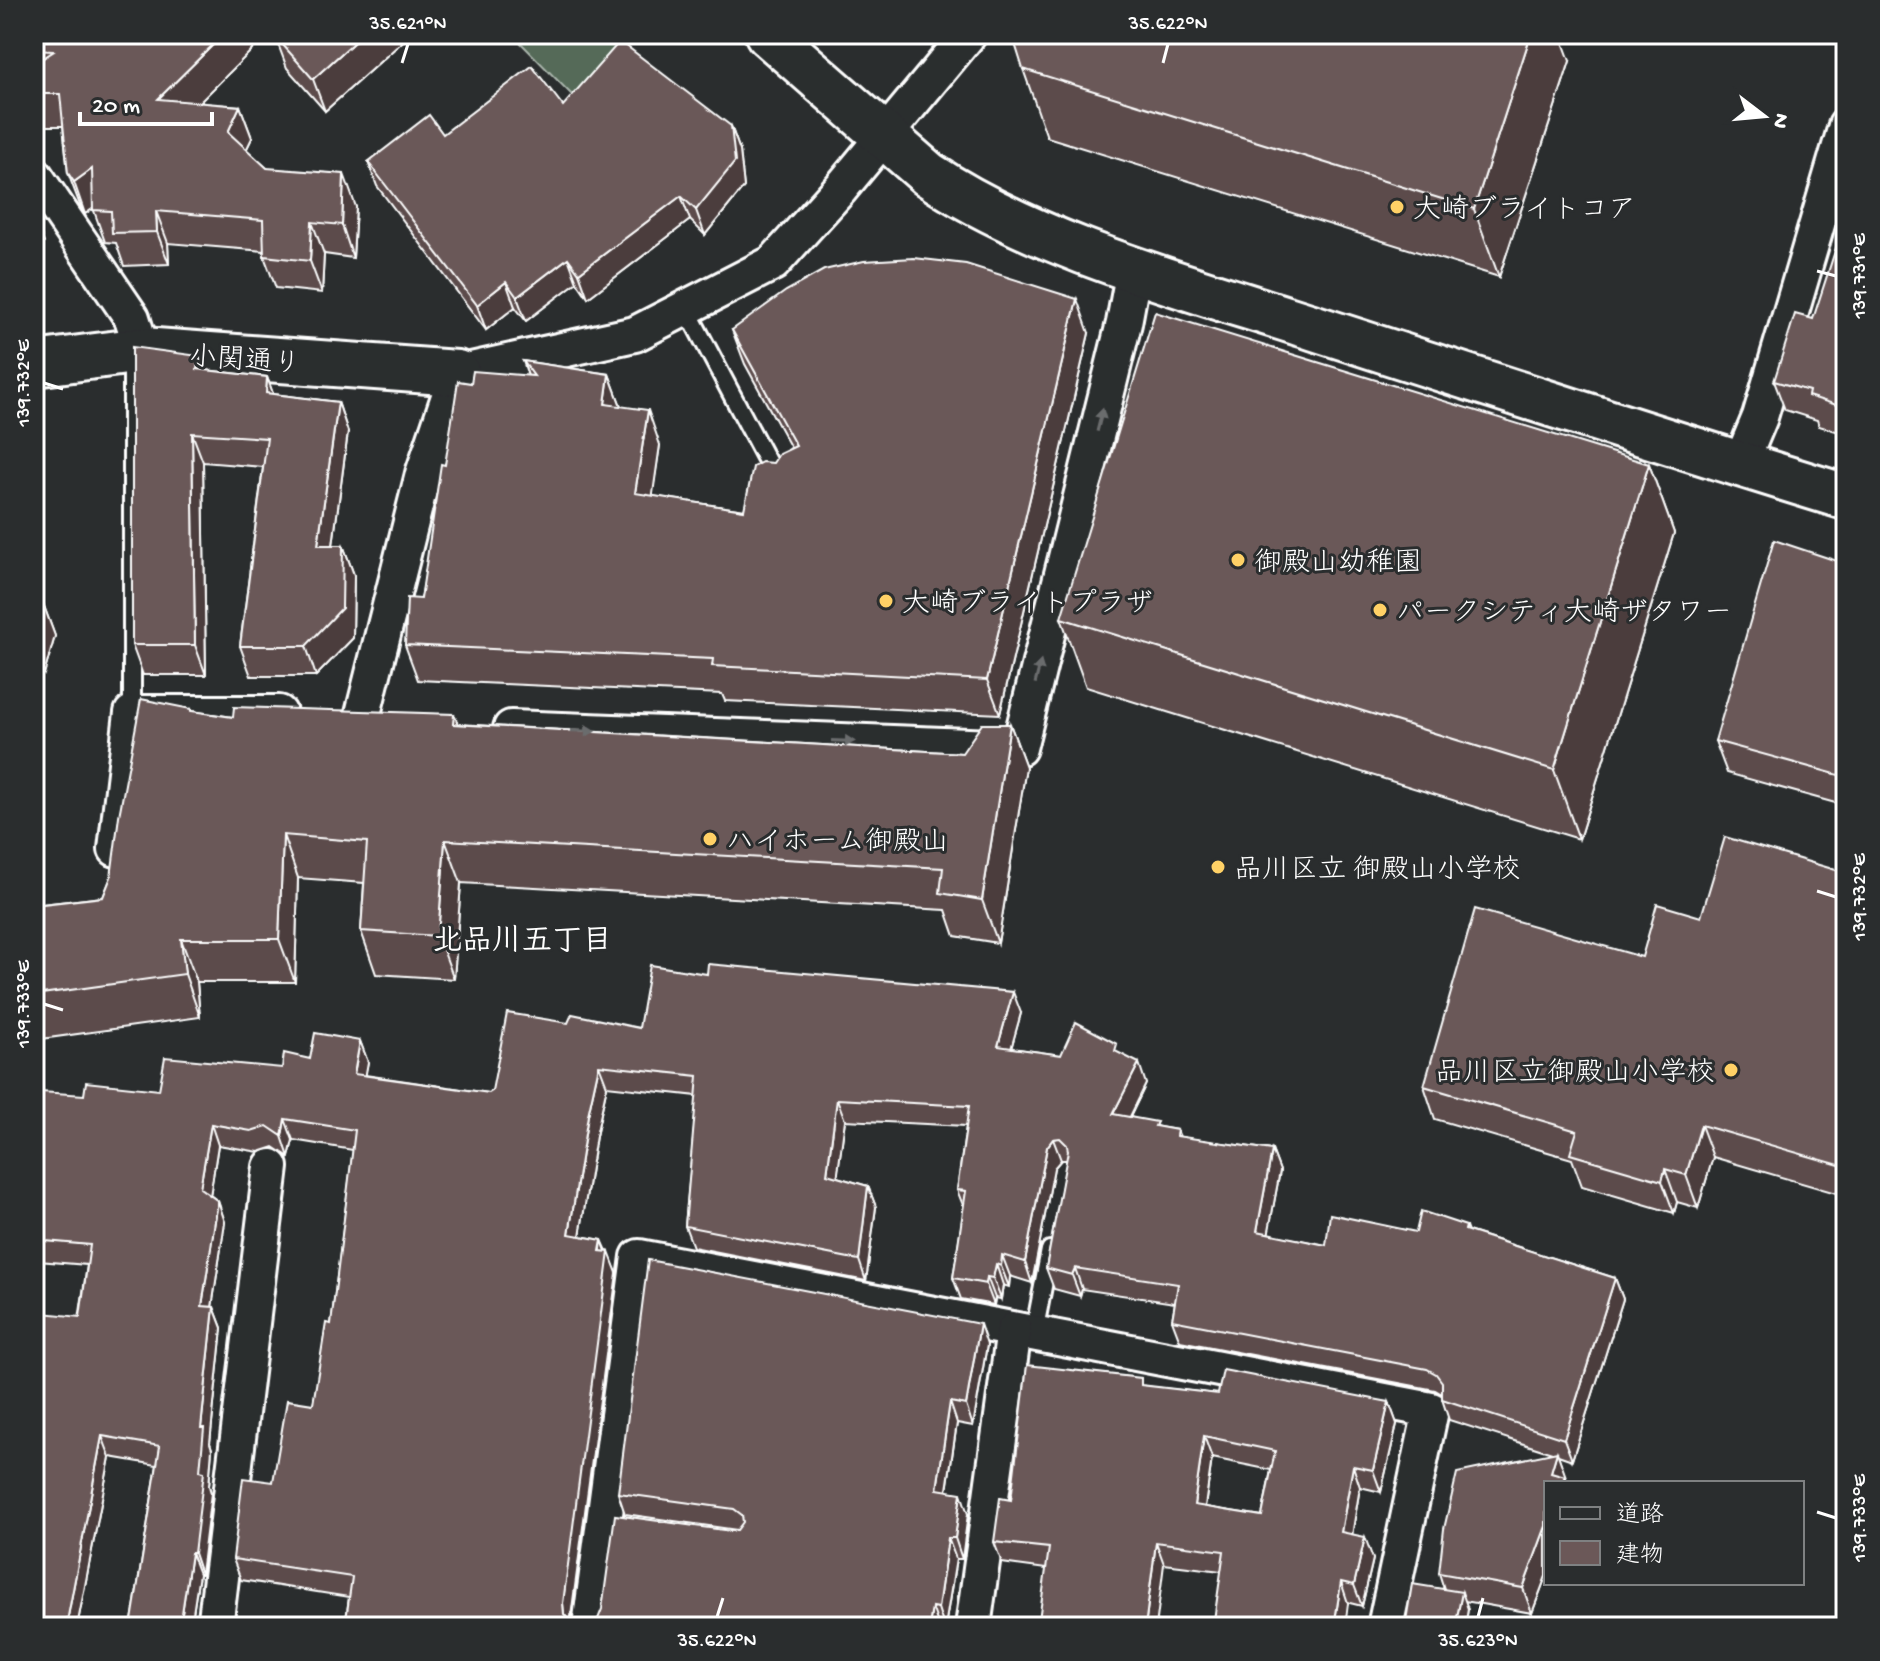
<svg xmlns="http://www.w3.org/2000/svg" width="1880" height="1661" viewBox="0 0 1880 1661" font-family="'Gochi Hand','Klee One',sans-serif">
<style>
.green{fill:#546b58;stroke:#aab5ac;stroke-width:2}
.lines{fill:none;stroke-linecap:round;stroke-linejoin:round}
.lane-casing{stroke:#fff;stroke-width:22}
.street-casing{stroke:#fff;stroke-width:40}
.secondary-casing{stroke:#fff;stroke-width:50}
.lane{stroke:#2a2d2e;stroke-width:16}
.street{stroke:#2a2d2e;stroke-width:34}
.secondary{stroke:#2a2d2e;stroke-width:44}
.wall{fill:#5c4c4c;stroke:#fff;stroke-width:2;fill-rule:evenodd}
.shaded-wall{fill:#4b3e3e;stroke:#fff;stroke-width:2}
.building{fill:#6b5858;stroke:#fff;stroke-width:2;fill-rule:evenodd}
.oneway{fill:#6a6c6d}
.ticks{fill:none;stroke:#fff;stroke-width:3}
.poi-dot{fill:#ffd166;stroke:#2a2d2e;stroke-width:3}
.labels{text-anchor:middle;stroke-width:6;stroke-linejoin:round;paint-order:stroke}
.poi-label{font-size:28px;fill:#fff;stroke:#2a2d2e;text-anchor:start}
.street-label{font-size:28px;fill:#fff;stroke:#2a2d2e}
.neighbourhood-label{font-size:30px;font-weight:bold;fill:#fff;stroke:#2a2d2e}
.neatline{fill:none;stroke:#fff;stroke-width:3}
.ticks-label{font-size:20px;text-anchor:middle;fill:#fff}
</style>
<rect width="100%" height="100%" fill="#2a2d2e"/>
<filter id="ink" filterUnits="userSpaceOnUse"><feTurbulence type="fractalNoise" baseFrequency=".0125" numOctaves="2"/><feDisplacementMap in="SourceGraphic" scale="16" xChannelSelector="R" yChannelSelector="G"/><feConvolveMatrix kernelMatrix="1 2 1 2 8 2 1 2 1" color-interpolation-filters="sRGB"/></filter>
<g filter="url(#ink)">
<path class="green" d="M512,34h120l-58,63z"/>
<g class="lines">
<g class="lane-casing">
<g id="lane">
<path d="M686,308l91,172"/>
<path d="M132,353v360"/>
<path d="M1034,1333l16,-83"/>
</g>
</g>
<g class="street-casing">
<g id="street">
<path d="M34,174l98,144 10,32"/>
<path d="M1740,465l20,-48 86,-291"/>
<path d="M363,714l60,-240 34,-101 178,-39 138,-71 68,-75 128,-154"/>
<path d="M511,728l508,20 105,-425 10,-54"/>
<path d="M116,849l16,-136h147"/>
<path d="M215,1627l56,-460"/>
<path d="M590,1627l49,-370 792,153 -46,217"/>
<path d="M973,1627l41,-297"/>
</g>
</g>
<g class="secondary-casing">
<g id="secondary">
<path d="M768,34l160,140c111,74 261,113 387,154 177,57 354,115 531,169"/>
<path d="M34,364l108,-14 315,23"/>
</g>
</g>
<use href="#lane" class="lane"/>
<use href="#street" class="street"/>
<use href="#secondary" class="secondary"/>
</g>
<g class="wall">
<path d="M34,34h228l1,5 -64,64 41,3 12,32 -6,12 21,18 89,39 -3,51 -29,-4 -2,39 -46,-5 -12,-32v-5l-96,-8 1,21 -45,2 -8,-23 -11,-1 -12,-34 -8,6 -5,-9 -12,-32 -5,-47h-29z"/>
<path d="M277,34h134l-86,77 -38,-43 -12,-32z"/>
<path d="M1570,61l-71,216 -452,-140 -24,-68z"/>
<path d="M563,106l168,20 9,25 4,36 -39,48 -15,-15 -102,78 -11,-16 -51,39 -11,-14 -29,23 -109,-144 -9,-24 75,-28z"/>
<path d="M1846,251v183l-27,-8 -2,-6 -32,-10 -11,-29 39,-62z"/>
<path d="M732,330l357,3 -89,381 -275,-13 -3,-7 -304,-14 -13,-35 16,-46 24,-134 26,-82 57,-7 -5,-15 86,13 12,32 39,39 -8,51 92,14 29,-47 18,-15 -46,-84z"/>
<path d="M199,356l5,14 63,7 6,17 65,8 10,30 -15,113h10l11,30 -1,63 -37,38h-65l-11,-30 23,-179 -60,-5 3,213h-63l-11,-30z"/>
<path d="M1649,464l25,69 -95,306 -493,-152 -25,-69z"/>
<path d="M1846,564v242l-119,-33 -12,-32z"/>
<path d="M34,579l21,57 -11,38h-10z"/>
<path d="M191,709l1,2 41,6 221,-3 4,10 504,29 48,-29 16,43 -28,176 -43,-7 -9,-26 -485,-27 -7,96 -78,-5 -15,-43 3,-48 -66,-5 -3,104h-98l3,35 -166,23v-135l69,-8 8,-20z"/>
<path d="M34,776l9,44 -9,2z"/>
<path d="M1846,873v323l-133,-39 -15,51 -21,-6 -3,11 -92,-27 -10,-27 -137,-40 -11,-33 218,-129 59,-40z"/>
<path d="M707,974l314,39 -10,35 50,7 59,-1 26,30 -16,33 29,10 18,3 3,7 92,13 8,21 -12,63 58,11 140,-19 2,5 147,47 8,21 -51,161 -14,-5 8,24 -20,4v93l-14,37 -67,-12 3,8 -3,18h-60l39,-38 -5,-16 113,-120 -103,-33 -7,-21v-5l-7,-4 -255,-49 -8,-21 3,-17 -93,-14 -2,7 -26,-7 -8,-21 21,-108h-6l-7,8 -22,115 -22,-7 -1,11 -6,-2 -2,14 -6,-1 -1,7 -33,-6 -8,-21 11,-70 -7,-18 9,-64 -121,-6 -8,57 31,9 8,21 -10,74 -173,-34 -8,-21 12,-130 -90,-10 -11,50 -16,100 22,4 15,33 -46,349 10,4 10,-2 140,-93 6,-1 -112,-16 -7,-21 369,-148 -14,81 -16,-3 -10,68 21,23 -6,45h-6l-11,68h-600l4,-30 -108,-17 -8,-21 80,-155 18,-80 22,-174 -60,-10 -4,17 -15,-10 -15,5 -41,-7 -8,50 8,6 7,21 -13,85h2l8,21 -12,115 2,6 -3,37 2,7 -10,81h-2l-8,53h-60l26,-162 -47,-8 -33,170h-43l53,-362 -49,-4 -4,-12v-55l50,-99 75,-5 123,-22 78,-27 8,21 -3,13 124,18 3,-2 76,-68 71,5z"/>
<path d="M1144,1386l74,8 171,8 8,22 -16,68 -21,-5 -8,48 21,24 -11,47 -141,-35 -57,-7 -118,5 -44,-6 -8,-21 17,-42zM1212,1458l59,12 -9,46 -57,-9z"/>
</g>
<g class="shaded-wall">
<path d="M224,34h38l1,5 -93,93 -12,-33z"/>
<path d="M363,34h48l-86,77 -12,-32z"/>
<path d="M1531,34h29l10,27 -71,216 -25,-68z"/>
<path d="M240,106l12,32 -13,27 -11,-33z"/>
<path d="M731,126l9,25 4,36 -39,48 -9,-25z"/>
<path d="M92,169l12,32 -19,13 -11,-32z"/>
<path d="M344,174l12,33 -3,51 -11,-33z"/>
<path d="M681,196l9,24 -102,78 -9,-25z"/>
<path d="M156,211l12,32 1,21 -12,-32z"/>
<path d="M34,215l10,28 -10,8z"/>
<path d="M312,222l12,32 -2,39 -12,-32z"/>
<path d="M568,258l9,24 -51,39 -9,-24z"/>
<path d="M506,282l9,25 -29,23 -9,-25z"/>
<path d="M1077,299l12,34 -89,381 -13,-34z"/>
<path d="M199,356l11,29 -13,-16z"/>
<path d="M609,374l13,35 -17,-5z"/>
<path d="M267,377l11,30 -12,-14z"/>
<path d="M338,402l10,30 -19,143 -11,-30z"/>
<path d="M648,410l12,35 -12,83 -13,-35z"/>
<path d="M192,433l11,29 3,213 -11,-30z"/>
<path d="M1649,464l25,69 -95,306 -25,-69z"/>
<path d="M343,545l11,30 -1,63 -37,38 -10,-30z"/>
<path d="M35,582l20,54 -11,38 -10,-27v-61z"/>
<path d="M1010,724l16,43 -28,176 -16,-43z"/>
<path d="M34,776l1,3 8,41 -9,-25z"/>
<path d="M283,835l15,43 -3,104 -16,-43z"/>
<path d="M445,840l16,43 -7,96 -16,-43z"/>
<path d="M181,939l16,43 3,35 -15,-43z"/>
<path d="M1013,992l8,21 -15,54 -8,-21z"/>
<path d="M360,1041l8,21 -6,33 -8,-21z"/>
<path d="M1139,1063l7,21 -25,51 -8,-21z"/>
<path d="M599,1065l8,21 -11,50 -19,119 -8,-21 19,-119z"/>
<path d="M837,1099l8,21 -10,75 -8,-21z"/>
<path d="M285,1119l8,21 -4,17 -7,-21z"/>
<path d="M211,1124l7,21 -10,64 -8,-21z"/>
<path d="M1701,1125l12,32 -15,51 -12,-33z"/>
<path d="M1053,1139l8,21 -7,8 -22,115 -7,-21 22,-115z"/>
<path d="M1272,1150l8,21 -15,81 -8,-21z"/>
<path d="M1665,1169l12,33 -3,11 -12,-32z"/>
<path d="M868,1186l8,21 -10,74 -7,-21z"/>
<path d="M218,1201l7,21 -16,105 -7,-21z"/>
<path d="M602,1240l6,17 1,-5 8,21 -47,351 -6,-10 -1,-11z"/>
<path d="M1002,1255l8,21 -1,11 -8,-21z"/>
<path d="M996,1264l7,21 -2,14 -8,-21z"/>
<path d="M1075,1268l7,21 -2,7 -8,-21z"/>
<path d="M987,1277l8,21 -1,7 -8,-21z"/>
<path d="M1615,1278l8,21 -51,161 -8,-21z"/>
<path d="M214,1307l8,21 -12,115 2,6 -3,37 2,7 -10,81 -7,-21 7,-125z"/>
<path d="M980,1324l7,21 -14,81 -7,-21z"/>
<path d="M950,1402l7,21 -13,87 -7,-21z"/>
<path d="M1389,1402l8,22 -16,68 -8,-22z"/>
<path d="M102,1436l8,21 -33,170h-11z"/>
<path d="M1204,1436l8,22 -10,69 -8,-22z"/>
<path d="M1557,1452l9,25 1,6h-12l-4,-11z"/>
<path d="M1353,1466l7,21 -11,67 -8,-22z"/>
<path d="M961,1493l7,21 -6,45 -7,-21z"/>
<path d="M1546,1526v50l-14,37 -9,-25z"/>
<path d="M1365,1537l8,22 -11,47 -8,-21z"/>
<path d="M948,1538l8,21 -11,68h-1l-6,-19z"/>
<path d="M1156,1542l8,22 -8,63h-11z"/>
<path d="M191,1553l8,21 -8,53h-11z"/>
<path d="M1341,1582l7,21 -3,24h-11z"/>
<path d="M1462,1592l6,17 -3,18h-10z"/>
<path d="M932,1607l7,20h-10z"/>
</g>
<g class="building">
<path d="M34,34h190l-66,65 82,7 -12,26 39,36 77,6 -2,51 -30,-3 -2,39 -46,-5 -1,-36 -107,-9 1,21 -45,1 -1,-22 -18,-1 -1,-41 -18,13 -6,-9 -8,-79h-26v-30l20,-13 -20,-1z"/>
<path d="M277,34h86l-50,45 -38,-43z"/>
<path d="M1012,34h519l-57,175 -451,-140z"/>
<path d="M620,41l111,85 4,36 -39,48 -15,-14 -102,77 -11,-15 -51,39 -11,-15 -29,23 -109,-143 61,-47 14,19 89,-68 31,40z"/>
<path d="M1836,248l10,3v157l-38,-12 1,-5 -35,-10 21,-67 18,5z"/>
<path d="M914,258l52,6 111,35 -90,381 -275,-14 1,-7 -308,-14 2,-47 14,1 20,-135 4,1 13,-84 13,2 2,-12 61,5 -11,-15 86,13 -4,30 43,6 -13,83 109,17 9,-43 9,-5 11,1 6,-9 17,-8 -64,-116 54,-39 38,-21 40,-9z"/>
<path d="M1155,312l494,152 -95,306 -493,-152z"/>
<path d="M132,347l67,9 -2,13 70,8 -1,16 72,9 -20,143h25l-1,63 -36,38h-66l27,-208 -75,-5 3,212h-63z"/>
<path d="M1774,540l72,24v213l-131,-36z"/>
<path d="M141,699l50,10v2l42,6 1,-10 220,7 -1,10 509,29 20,-29h28l-28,176 -42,-7 3,-25 -498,-28 -7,96 -77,-5 6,-89 -84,-7 -4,104h-98l4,35 -151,21v-90l69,-8 8,-20 8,-61z"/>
<path d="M1725,837l121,36v294l-145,-42 -15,50 -21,-6 -3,12 -92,-27 7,-23 -153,-45 51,-177 167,48 15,-53 44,13z"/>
<path d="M708,964l305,28 -15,54 63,9 15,-33 41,22 -2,7 24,12 -26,51 44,8 -2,4 22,4 -1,6 96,14 -15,81 69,14 4,-31 86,18 5,-21 45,15 -1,4 150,48 -51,161 -122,-40v-17l-6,-8 -9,-5 -255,-49 6,-36 -103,-16 -3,7 -26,-7 22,-117 -1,-6 -7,-7 -7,1 -6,8 -22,115 -23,-7 -1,11 -5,-2 -3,14 -6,-1 -1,7 -33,-6 13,-87 -9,-1 12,-84 -132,-7 -10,75 41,12 -9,74 -174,-34 13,-150 -99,-11 -11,50 -19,119 33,6 -2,11 9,1 -46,351 1,11 7,8 10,4 10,-2 7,-5 4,-10 13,-94 116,16 6,-1 6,-8 -1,-7 -8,-6 -116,-16 30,-233 332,64 -14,81 -16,-3 -13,87 24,4 -6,45h-7l-10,70 -6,-1 -3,20h-584l7,-50 -119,-18 10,-81 30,4 14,-82 26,4 13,-81 5,1 24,-194 -70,-11 -3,17 -15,-10 -16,5 -40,-7 -11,64 18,13 -16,105 12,1 -13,121h3l-4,43 4,1 -10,81h-3l-11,74h-49l29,-181 -58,-10 -36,191h-32v-315l46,5 10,-72 -56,-5v-46l7,-102 43,3 2,-13 73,8 6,-33 117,11 2,-15 26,6 5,-26 45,8 -6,33 135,19 3,-2 15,-78 61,10 4,-9 67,14 11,-63 57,9z"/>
<path d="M1027,1365l114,13v7l77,9 5,-24 166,32 -16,68 -20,-4 -12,66 24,5 -11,48 -13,-3 -7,45h-121l11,-76 -68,-9 -11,85h-107l11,-79 -55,-6 6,-44 11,2zM1204,1436l71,15 -13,65 -68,-11z"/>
<path d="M1557,1452l-6,20 14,4 -3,7h-16v43l-23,62 -84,-15 5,-44 13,-56z"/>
<path d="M1412,1584l50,8 -7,35h-50z"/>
</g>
<defs><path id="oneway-solid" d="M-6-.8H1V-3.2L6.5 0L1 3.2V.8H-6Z" transform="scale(2)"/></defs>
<g class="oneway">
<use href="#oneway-solid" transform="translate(1100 420) rotate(-76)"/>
<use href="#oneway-solid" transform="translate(1038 672) rotate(-76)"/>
<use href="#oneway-solid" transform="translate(583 731) rotate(2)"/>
<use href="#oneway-solid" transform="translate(843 741) rotate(2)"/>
</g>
</g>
<path class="ticks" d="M402,63l6,-19M1163,63l5,-19M1817,271l19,5M44,383l19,6M1817,891l19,6M44,1004l19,6M1817,1512l19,6M717,1617l6,-19M1478,1617l5,-19"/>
<g class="poi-dot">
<circle cx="1397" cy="207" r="8"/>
<circle cx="1238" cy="560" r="8"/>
<circle cx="886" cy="601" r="8"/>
<circle cx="1380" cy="610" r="8"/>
<circle cx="710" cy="839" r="8"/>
<circle cx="1218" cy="867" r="8"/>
<circle cx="1731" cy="1070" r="8"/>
</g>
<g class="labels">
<g class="poi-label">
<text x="1413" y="217">大崎ブライトコア</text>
<text x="1254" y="570">御殿山幼稚園</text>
<text x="902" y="611">大崎ブライトプラザ</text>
<text x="1396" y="620">パークシティ大崎ザタワー</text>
<text x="726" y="849">ハイホーム御殿山</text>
<text x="1234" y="877">品川区立 御殿山小学校</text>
<text x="1715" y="1080" text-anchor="end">品川区立御殿山小学校</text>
</g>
<g class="street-label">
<text transform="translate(245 358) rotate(4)" y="10">小関通り</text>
</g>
<g class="neighbourhood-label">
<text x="522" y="949">北品川五丁目</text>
</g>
</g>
<rect width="1880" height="1661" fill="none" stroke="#2a2d2e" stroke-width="88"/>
<rect x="1544" y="1481" width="260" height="104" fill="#2a2d2e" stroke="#7f8182" stroke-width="2"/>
<rect x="1560" y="1507" width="40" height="12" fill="#2a2d2e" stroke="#7f8182" stroke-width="2"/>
<text x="1616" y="1521" font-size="24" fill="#ffffff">道路</text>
<rect x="1560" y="1541" width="40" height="24" fill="#6b5858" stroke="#7f8182" stroke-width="2"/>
<text x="1616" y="1561" font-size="24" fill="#ffffff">建物</text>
<g transform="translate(1764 116) rotate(106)" stroke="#2a2d2e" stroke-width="6" paint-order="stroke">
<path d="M0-6L14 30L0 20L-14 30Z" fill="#ffffff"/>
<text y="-12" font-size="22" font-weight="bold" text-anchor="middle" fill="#ffffff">N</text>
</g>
<path d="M80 112v12h132v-12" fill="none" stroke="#ffffff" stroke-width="4"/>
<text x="92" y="112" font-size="24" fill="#ffffff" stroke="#2a2d2e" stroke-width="6" paint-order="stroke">20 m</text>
<rect x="44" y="44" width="1792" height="1573" class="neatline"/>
<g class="ticks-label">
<text x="408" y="29">35.621°N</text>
<text x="1168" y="29">35.622°N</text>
<text transform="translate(1858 276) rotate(-90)" y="7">139.731°E</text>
<text transform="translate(22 383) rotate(-90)" y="7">139.732°E</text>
<text transform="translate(1858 897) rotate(-90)" y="7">139.732°E</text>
<text transform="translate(22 1004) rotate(-90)" y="7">139.733°E</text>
<text transform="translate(1858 1518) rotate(-90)" y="7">139.733°E</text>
<text x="717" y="1646">35.622°N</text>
<text x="1478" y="1646">35.623°N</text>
</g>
</svg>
